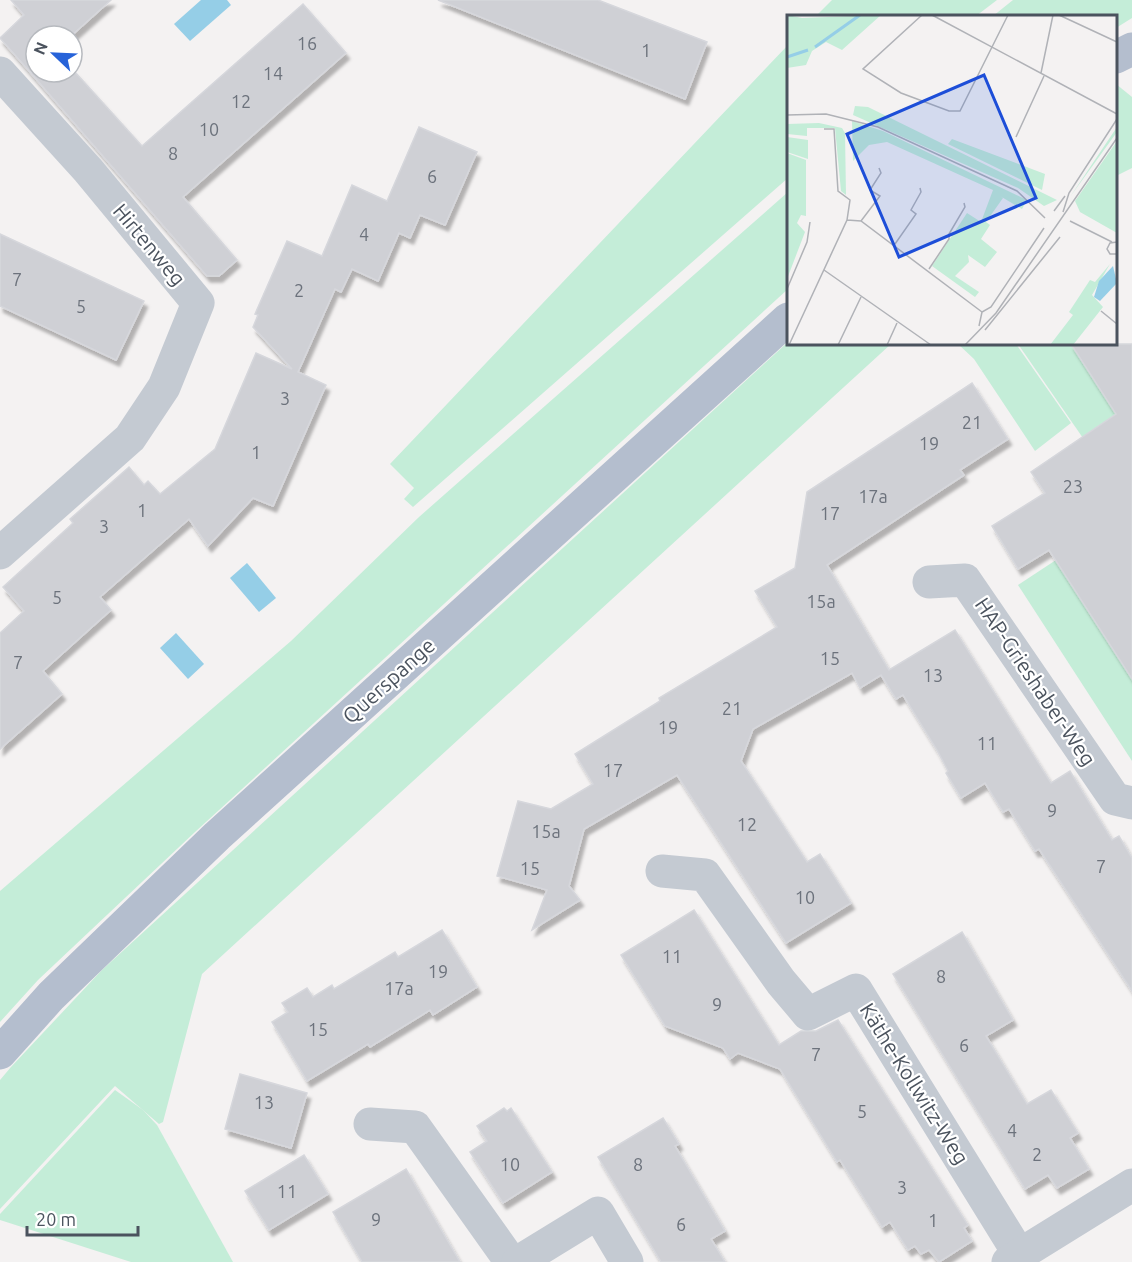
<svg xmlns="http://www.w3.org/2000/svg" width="1132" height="1262" viewBox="0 0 1132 1262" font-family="Ubuntu,sans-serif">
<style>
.green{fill:#c4edd8}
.water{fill:#95cee7}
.building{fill:#cfd0d5;stroke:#d6d7dc;stroke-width:1.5;filter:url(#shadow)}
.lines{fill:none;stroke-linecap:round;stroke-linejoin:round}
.minor{stroke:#c4cad2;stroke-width:33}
.major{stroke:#b4bece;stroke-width:33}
.labels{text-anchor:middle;stroke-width:4.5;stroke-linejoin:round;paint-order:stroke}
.number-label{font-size:18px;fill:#6c727c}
.street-label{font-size:21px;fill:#4b535e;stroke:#fff}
.inset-river{fill:none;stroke:#95cee7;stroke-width:3}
.inset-road{fill:none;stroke:#b0b2b7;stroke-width:1.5}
.view{fill:#1d4ed8;fill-opacity:0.15;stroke:#1d4ed8;stroke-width:3}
.inset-edge{fill:none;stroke:#4b535e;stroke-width:3}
</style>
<defs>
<filter id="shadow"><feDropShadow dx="3.5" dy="6" stdDeviation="1.5" flood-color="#0004"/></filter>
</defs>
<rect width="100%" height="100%" fill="#f4f2f2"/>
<g class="green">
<path d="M832,0h165l-21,16h-160z"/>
<path d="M1013,0h119v18l-16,10v-12h-123z"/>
<path d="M788,45v133l-375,329 -9,-8 10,-11 -24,-24z"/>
<path d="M1116,84l16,13v71l-16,8z"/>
<path d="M788,192v97l-593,543 -157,148 -38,42v-131l291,-250 128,-124z"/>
<path d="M788,342l103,2 -689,630 -39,148 -4,2 -44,-38 -115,123v-129l11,-13 91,-97z"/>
<path d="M958,344h58l55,79 -36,28 -61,-92z"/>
<path d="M1018,344h53l61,96v69z"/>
<path d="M1132,510v251l-114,-176z"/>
<path d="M115,1090l28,20 14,15 76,137h-102l-131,-42v-6z"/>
</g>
<g class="water">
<path d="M201,0h26l4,5 -41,36 -16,-17z"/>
<path d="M247,563l29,35 -17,14 -29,-34z"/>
<path d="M176,633l28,31 -16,15 -28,-31z"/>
</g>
<g class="building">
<path d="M11,0h100l-40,36h-35v31l-6,5 -30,-34 24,-23z"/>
<path d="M438,0h160l109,42 -22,57z"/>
<path d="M303,4l43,49 -163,144 54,63 -18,16h-12l-177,-204h45l67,74z"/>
<path d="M419,127l58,25 -32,73 -25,-10 -10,23 -11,-5 -21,48 -26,-12 -11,23 -6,-3 -37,83 28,13 -53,121 -20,-8 -45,48 -19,-27 -89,78 11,13 -68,61 19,23 -62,55v-116l24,-22 -21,-24 70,-64 -3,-4 59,-52 15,18 4,-4 12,13 55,-45 41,-96 36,16 -39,-42 5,-12 -3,-1 32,-73 35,15 30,-71 35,16z"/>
<path d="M0,234l144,67 -28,59 -116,-54z"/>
<path d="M1071,344h61v335l-83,-129 -31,19 -26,-43 53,-33 -14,-21 85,-58z"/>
<path d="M972,383l36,56 -48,31 4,5 -137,90 62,105 66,-40 96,153 19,-12 42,69 7,-4 13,22v133l-93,-142 -4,2 -26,-42 -6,3 -18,-29 -24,15 -15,-25 2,-2 -11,-21 -34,-55 -7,4 -15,-24 -21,13 -8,-15 -99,56 -12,32 66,101 13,-8 31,49 -65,40 -109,-168 -93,54 -15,57 11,14 -48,30 15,-40 -50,-14 21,-75 33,8 42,-25 -18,-30 85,-53 -1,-3 118,-71 -22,-36 40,-23 12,-76z"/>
<path d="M694,910l85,135 22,-14h15l22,-11 130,205 -4,3 8,13 -33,21 -10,-12 -8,4 -6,-8 -7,4 -18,-28 -8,5 -42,-67 -3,2 -57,-93 -42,-16 -8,6 -7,-11 -58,-22 -44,-71z"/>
<path d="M442,930l35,57 -44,28 -3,-5 -60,37 -2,-3 -61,37 -35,-59 16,-10 -6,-9 25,-15 6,9 19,-12 2,4 61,-37 3,5z"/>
<path d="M962,932l51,88 -27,16 41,68 24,-14 27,43 -8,5 19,31 -32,19 -9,-13 -23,14 -132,-215z"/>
<path d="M240,1074l67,19 -16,55 -66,-19z"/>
<path d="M504,1108l3,3 4,-3 41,64 -49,31 -33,-51 17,-11 -10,-15z"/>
<path d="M663,1118l16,26 -4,2 50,85 -14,8 14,23h-64l-63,-105z"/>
<path d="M304,1155l24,39 -59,36 -24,-39z"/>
<path d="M406,1169l54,93h-98l-29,-50z"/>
</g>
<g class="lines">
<g class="minor">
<path d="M0,73l88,97 110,133 -34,84 -34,51 -130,115"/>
<path d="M929,582l36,-2 150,219 17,4"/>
<path d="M662,871l43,4 76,107 27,32 48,-24 163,264"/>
<path d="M370,1124l45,3 96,135"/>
<path d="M518,1262l80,-49 29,49"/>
<path d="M1008,1262l124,-77"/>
</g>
<g class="major">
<path d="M1116,57l16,-8"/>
<path d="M0,1053l51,-57 166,-160 571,-517"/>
</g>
</g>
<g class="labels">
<g class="number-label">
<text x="307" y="50">16</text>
<text x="646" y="57">1</text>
<text x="273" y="80">14</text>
<text x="241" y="108">12</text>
<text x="209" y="136">10</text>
<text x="173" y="160">8</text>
<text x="432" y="183">6</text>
<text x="364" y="241">4</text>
<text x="17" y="286">7</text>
<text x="299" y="297">2</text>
<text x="81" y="313">5</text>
<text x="285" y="405">3</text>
<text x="972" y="429">21</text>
<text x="929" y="450">19</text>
<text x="256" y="459">1</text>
<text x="1073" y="493">23</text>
<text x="873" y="503">17a</text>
<text x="142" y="517">1</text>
<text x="830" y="520">17</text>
<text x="104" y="533">3</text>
<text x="57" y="604">5</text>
<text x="821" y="608">15a</text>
<text x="830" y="665">15</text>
<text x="18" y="669">7</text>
<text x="933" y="682">13</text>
<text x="732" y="715">21</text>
<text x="668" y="734">19</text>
<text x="987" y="750">11</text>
<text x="613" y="777">17</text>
<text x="1052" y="817">9</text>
<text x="747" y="831">12</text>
<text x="546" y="838">15a</text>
<text x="1101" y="873">7</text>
<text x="530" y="875">15</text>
<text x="805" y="904">10</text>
<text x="672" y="963">11</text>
<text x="438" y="978">19</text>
<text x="941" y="983">8</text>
<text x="399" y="995">17a</text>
<text x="717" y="1011">9</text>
<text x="318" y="1036">15</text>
<text x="964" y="1052">6</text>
<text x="816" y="1061">7</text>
<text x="264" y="1109">13</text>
<text x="862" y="1118">5</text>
<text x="1012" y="1137">4</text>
<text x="1037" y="1161">2</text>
<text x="510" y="1171">10</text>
<text x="638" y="1171">8</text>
<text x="902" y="1194">3</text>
<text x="287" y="1198">11</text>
<text x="376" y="1226">9</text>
<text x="933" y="1227">1</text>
<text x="681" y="1231">6</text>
</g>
<g class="street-label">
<text transform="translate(149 245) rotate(50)" y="7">Hirtenweg</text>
<text transform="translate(389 681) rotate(-42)" y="7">Querspange</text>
<text transform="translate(1035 682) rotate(56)" y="7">HAP-Grieshaber-Weg</text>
<text transform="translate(914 1084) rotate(58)" y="7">Käthe-Kollwitz-Weg</text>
</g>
</g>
<g transform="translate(787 15)">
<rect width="330" height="330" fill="#f4f2f2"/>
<path d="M0,0l15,3 79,-3 -39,35 -16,-8 -14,9 -6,14 -19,3zM68,91l13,1 189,93 -13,6 -26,-18 -165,-73zM65,106l31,10 144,69 -5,9 -22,-13 3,2 -17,24 4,3 -9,14 16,13 -12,15 -17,-12 1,7 -14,14 24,16 -4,5 -43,-31 35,-53 14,9 12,-32 -106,-48 -18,3 -16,16zM32,108l23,5 3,5 1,62 -5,-4 -6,-63h-28v8l-20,-2v-10zM330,112v5l-47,65zM0,122l21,3v19l-21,-7zM165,124l93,35 -3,16 -94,-46zM330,126v92l-37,-21 -5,-11zM0,138l19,7v56l-5,-1 -4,8 8,9 -18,47zM323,249l-18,31 11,12 -30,38h-23l23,-30 -4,-3 21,-32 5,2z" fill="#c4edd8"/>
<path d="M326,251l4,17 -17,18 -6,-4 5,-16z" fill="#95cee7"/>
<path class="inset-river" d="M28,32l45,-32M0,42l21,-7"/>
<path class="inset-road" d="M135,0l-59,54 38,24 48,18h11l48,-96M145,0l185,99M272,0l58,27M254,58l12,-58M0,100l39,-1 52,13 139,64 28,27M229,122l28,-61M267,196l11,-15M276,197l6,-19 48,-74M60,205l14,1 121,91M74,206l19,-25 -10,-6 11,-17 -2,-5M283,206l42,21M330,227l-7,1 -3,6 3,5h7M108,229l21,-30 -5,-4 10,-18 -1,-4M142,254l20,-30v-5l16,-27 -1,-4M37,255l107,75M0,274l20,-47 3,-20M314,296l16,13M192,311l3,-14 9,-5 53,-79M198,315l75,-93M2,330l58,-125 3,-20 -12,-9 -4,-62h-10M51,330l23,-48M100,330l10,-22M178,330l31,-32 121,-175"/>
<path class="view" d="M197,60l52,123 -137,59 -52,-123z"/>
<rect width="330" height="330" class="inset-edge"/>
</g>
<g transform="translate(54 54) rotate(293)"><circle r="28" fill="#ffffff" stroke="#b7babf" stroke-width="1.5"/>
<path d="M0-4.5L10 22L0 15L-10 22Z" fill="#2763d9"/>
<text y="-9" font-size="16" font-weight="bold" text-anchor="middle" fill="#4b535e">N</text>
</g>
<path d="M27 1226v9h111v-9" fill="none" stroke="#4b535e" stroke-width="3"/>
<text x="36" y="1226" font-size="18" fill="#4b535e" stroke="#ffffff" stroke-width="4.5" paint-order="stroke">20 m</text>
</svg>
